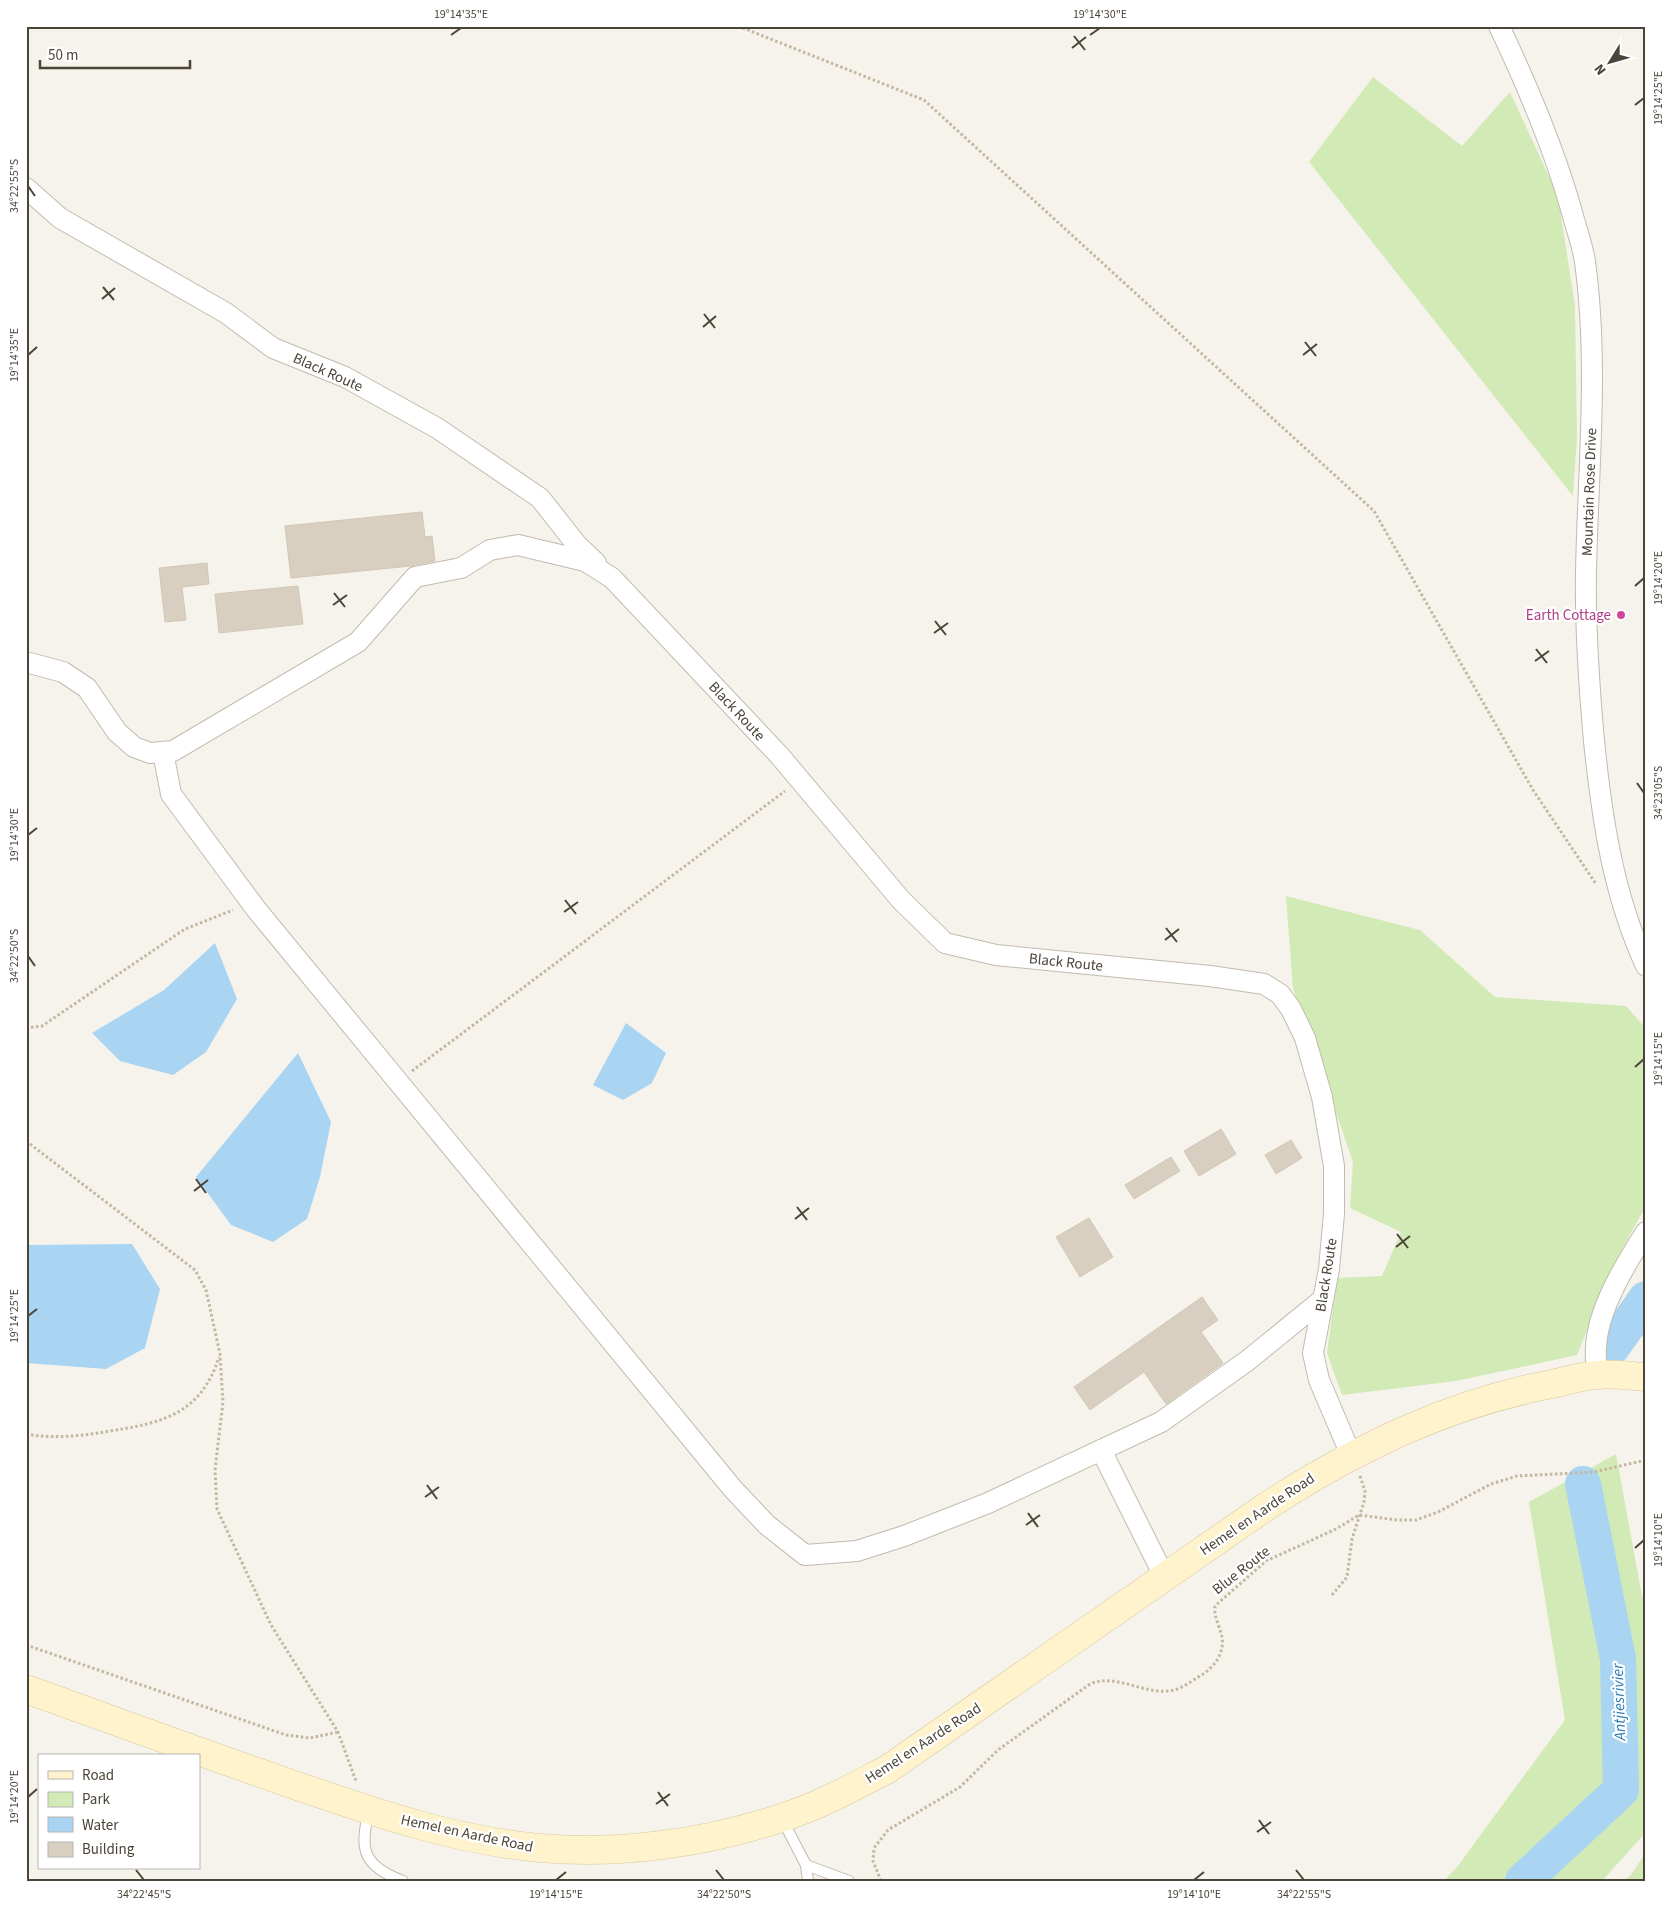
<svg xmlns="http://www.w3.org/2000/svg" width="1672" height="1907" viewBox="0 0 1672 1907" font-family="'Source Sans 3',sans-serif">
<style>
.green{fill:#d2eab5}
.water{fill:#a9d4f2}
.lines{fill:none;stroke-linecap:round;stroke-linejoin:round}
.river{stroke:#a9d4f2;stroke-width:36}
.building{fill:#d8cfc1;stroke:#d3c7b4}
.lane-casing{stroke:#c2bbae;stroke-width:12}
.street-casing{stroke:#c2bbae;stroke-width:22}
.secondary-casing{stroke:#d6c79b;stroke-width:29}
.path{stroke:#c4b79f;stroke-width:3;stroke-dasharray:2.5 2.5;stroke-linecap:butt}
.lane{stroke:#fff;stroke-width:10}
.street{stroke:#fff;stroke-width:20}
.secondary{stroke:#fff3cd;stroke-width:28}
.ticks{fill:none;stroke:#4b4439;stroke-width:2}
.hotel-dot{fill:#d1479c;stroke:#fff;stroke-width:2}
.labels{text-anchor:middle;stroke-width:4.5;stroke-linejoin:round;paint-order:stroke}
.street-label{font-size:15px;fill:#4b4439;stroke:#fff}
.hotel-label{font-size:15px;fill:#b23c85;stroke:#fff;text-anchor:end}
.water-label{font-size:16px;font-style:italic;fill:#2e7ab2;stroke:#fff}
.neatline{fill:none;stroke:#4b4439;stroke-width:2}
.ticks-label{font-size:12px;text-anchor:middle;fill:#4b4439}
</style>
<rect width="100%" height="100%" fill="#f6f3ec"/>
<g class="green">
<path d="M1373,77l89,69 48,-54 48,104 17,110 2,132 -4,58 -264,-334z"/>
<path d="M1286,896l134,34 75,67 131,9 20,23v177l-31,56 -38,93 -121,26 -114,14 -15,-42 10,-75 45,-2 19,-44 -51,-24 3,-46 -60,-174z"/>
<path d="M1616,1454l26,142 4,5v231l-44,49h-158l13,-14 108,-147 -36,-218z"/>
<path d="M1646,1852v29h-23l8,-6z"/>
</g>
<g class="water">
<path d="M215,943l22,56 -31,53 -33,23 -53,-14 -28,-28 72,-43z"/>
<path d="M626,1023l40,30 -14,30 -29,17 -30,-15z"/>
<path d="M298,1053l33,69 -11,55 -13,42 -34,23 -42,-17 -35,-48z"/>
<path d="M132,1244l28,45 -15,59 -39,21 -80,-6v-118z"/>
</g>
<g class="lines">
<g class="river">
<path d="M1612,1347l34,-48"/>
<path d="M1523,1881l98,-91 -3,-131 -35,-175"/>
</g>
</g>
<g class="building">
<path d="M422,512l3,25 7,-1 3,25 -24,5 -120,12 -6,-52z"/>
<path d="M207,563l2,21 -27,3 4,33 -21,2 -6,-54z"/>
<path d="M298,586l5,38 -84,9 -4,-39z"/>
<path d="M1221,1129l15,25 -37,22 -15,-25z"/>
<path d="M1291,1140l11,18 -26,16 -11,-19z"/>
<path d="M1171,1157l9,14 -46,28 -9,-14z"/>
<path d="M1089,1218l24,39 -33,20 -24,-40z"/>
<path d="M1202,1297l16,23 -17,12 22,31 -57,41 -22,-32 -54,38 -16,-23z"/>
</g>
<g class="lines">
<g class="lane-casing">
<g id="lane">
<path d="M369,1811c-10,39 -6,55 34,70"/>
<path d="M782,1819l24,46 2,16"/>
<path d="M806,1865l43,16"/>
</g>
</g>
<g class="street-casing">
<g id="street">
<path d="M1499,26c29,61 56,124 74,190 4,15 10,31 12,46 14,103 3,207 1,310 -1,56 3,113 8,169 8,78 19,153 52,225"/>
<path d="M26,188l34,30 166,95 47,35 72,29 92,51 103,70 37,47 19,18"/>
<path d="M26,662l37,10 24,16 30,44 17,15 16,6 23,-2 185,-109 57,-65 46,-9 29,-18 28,-5 67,16 27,17 35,37 132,140 122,145 44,43 51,12 214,21 54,8 16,10 11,15 14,29 17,59 12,69v48l-5,55 -16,84 6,27 32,75"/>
<path d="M163,752l8,42 85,115 477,580 34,36 38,30 52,-4 47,-15 84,-33 173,-81 86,-61 75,-61"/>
<path d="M1597,1375c0,-9 -2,-18 -1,-27 1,-38 30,-85 50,-116"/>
<path d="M1101,1450l64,128"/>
</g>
</g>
<g class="secondary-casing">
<path id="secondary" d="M26,1689c92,33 184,67 277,99 76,26 156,53 237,60 79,7 166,-5 241,-30 38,-12 72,-31 107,-49l376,-261c89,-58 182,-104 288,-124 14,-3 29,-8 44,-9 16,-2 34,1 50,2"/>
</g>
<g class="path">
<path d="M738,26l186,74 450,411 159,279 63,94"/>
<path d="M26,1028l16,-2 143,-97 48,-19"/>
<path d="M412,1071l373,-280"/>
<path d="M26,1141l169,129 11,20 14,64 3,48 -8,68 2,39 54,116 67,107 18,49"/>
<path d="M26,1434c28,5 56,2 84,-3 52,-8 91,-17 109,-74"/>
<path d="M1332,1595l15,-18 5,-38 12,-37 1,-11 -5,-15"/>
<path d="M26,1645l260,90 24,3 28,-6"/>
<path d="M881,1881l-8,-20 1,-13 14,-18 72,-43 38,-37 92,-66c26,-11 52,10 79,7 11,-1 21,-9 31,-15 10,-6 20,-16 22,-29 3,-14 -9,-27 -7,-41l51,-45 70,-32 23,-14 38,5h19l22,-8 53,-28 26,-8 77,-4 52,-12"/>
</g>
<use href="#lane" class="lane"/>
<use href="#street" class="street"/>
<use href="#secondary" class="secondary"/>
</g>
<path class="ticks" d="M451,35l10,-7M1090,35l10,-7M1074,36l11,14M1072,48l14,-11M1635,105l9,-7M28,186l7,10M103,287l11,13M102,299l13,-11M704,314l11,14M703,327l13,-11M1305,342l11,14M28,355l9,-8M1303,355l14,-11M1635,586l9,-8M334,593l11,14M333,605l14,-10M935,621l11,14M934,633l14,-10M1536,649l11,14M1535,661l14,-10M1637,783l7,10M28,835l9,-7M565,900l11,14M564,912l14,-10M1166,928l11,14M1165,940l14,-11M28,956l7,10M1635,1067l9,-8M196,1179l10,14M194,1191l14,-11M797,1207l10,13M795,1219l14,-11M1397,1234l11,14M1396,1247l14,-11M28,1316l9,-7M427,1485l10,14M425,1497l14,-10M1028,1513l10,14M1026,1525l14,-10M1635,1548l9,-8M658,1792l10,14M28,1797l9,-8M656,1804l14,-10M1259,1820l10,14M1257,1832l14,-10M136,1870l8,10M716,1870l8,10M1296,1870l8,10M556,1880l10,-8M1194,1880l10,-8"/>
<circle class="hotel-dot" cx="1621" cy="615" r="5"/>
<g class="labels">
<g class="street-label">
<text transform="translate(328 372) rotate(24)" y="5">Black Route</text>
<text transform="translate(1589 492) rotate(-88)" y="5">Mountain Rose Drive</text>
<text transform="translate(737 711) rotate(47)" y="5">Black Route</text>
<text transform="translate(1066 962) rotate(6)" y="5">Black Route</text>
<text transform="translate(1326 1275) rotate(-81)" y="5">Black Route</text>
<text transform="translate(1257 1514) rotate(-34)" y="5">Hemel en Aarde Road</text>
<text transform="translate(1241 1570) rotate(-38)" y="5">Blue Route</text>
<text transform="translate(923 1743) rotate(-33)" y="5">Hemel en Aarde Road</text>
<text transform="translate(467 1833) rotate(12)" y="5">Hemel en Aarde Road</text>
</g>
<g class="hotel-label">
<text x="1611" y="620">Earth Cottage</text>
</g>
<g class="water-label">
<text transform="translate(1618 1702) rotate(-92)" y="6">Antjiesrivier</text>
</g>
</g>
<rect width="1672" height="1907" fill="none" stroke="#ffffff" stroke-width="55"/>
<rect x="38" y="1754" width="162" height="115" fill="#ffffff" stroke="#b7b4b0"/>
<rect x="48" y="1771" width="25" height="8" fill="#fff3cd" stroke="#b7b4b0"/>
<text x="82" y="1780" font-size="15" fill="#4b4439">Road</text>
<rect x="48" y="1792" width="25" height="15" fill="#d2eab5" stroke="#b7b4b0"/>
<text x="82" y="1804" font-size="15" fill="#4b4439">Park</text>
<rect x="48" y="1817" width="25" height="15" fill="#a9d4f2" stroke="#b7b4b0"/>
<text x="82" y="1830" font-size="15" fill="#4b4439">Water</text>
<rect x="48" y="1842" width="25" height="15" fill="#d8cfc1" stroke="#b7b4b0"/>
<text x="82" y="1854" font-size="15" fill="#4b4439">Building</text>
<g transform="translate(1610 62) rotate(233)" stroke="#ffffff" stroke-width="4" paint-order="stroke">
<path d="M0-4L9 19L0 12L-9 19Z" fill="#4b4439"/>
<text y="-8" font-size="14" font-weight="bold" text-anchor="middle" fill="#4b4439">N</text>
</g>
<path d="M40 60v8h150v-8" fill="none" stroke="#4b4439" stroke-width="2.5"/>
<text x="48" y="60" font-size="15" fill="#4b4439" stroke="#ffffff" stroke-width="4" paint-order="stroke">50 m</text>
<rect x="28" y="28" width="1616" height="1852" class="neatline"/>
<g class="ticks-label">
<text x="461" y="18">19°14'35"E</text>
<text x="1100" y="18">19°14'30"E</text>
<text transform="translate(1658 98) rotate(-90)" y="4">19°14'25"E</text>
<text transform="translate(14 186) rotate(-90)" y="4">34°22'55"S</text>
<text transform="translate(14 355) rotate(-90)" y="4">19°14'35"E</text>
<text transform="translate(1658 578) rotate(-90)" y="4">19°14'20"E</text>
<text transform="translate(1658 793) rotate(-90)" y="4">34°23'05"S</text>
<text transform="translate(14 835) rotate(-90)" y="4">19°14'30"E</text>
<text transform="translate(14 956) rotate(-90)" y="4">34°22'50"S</text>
<text transform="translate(1658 1059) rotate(-90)" y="4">19°14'15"E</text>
<text transform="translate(14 1316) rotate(-90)" y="4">19°14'25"E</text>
<text transform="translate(1658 1540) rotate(-90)" y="4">19°14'10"E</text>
<text transform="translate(14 1797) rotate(-90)" y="4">19°14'20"E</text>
<text x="144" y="1898">34°22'45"S</text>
<text x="556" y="1898">19°14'15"E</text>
<text x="724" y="1898">34°22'50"S</text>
<text x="1194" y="1898">19°14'10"E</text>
<text x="1304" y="1898">34°22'55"S</text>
</g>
</svg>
